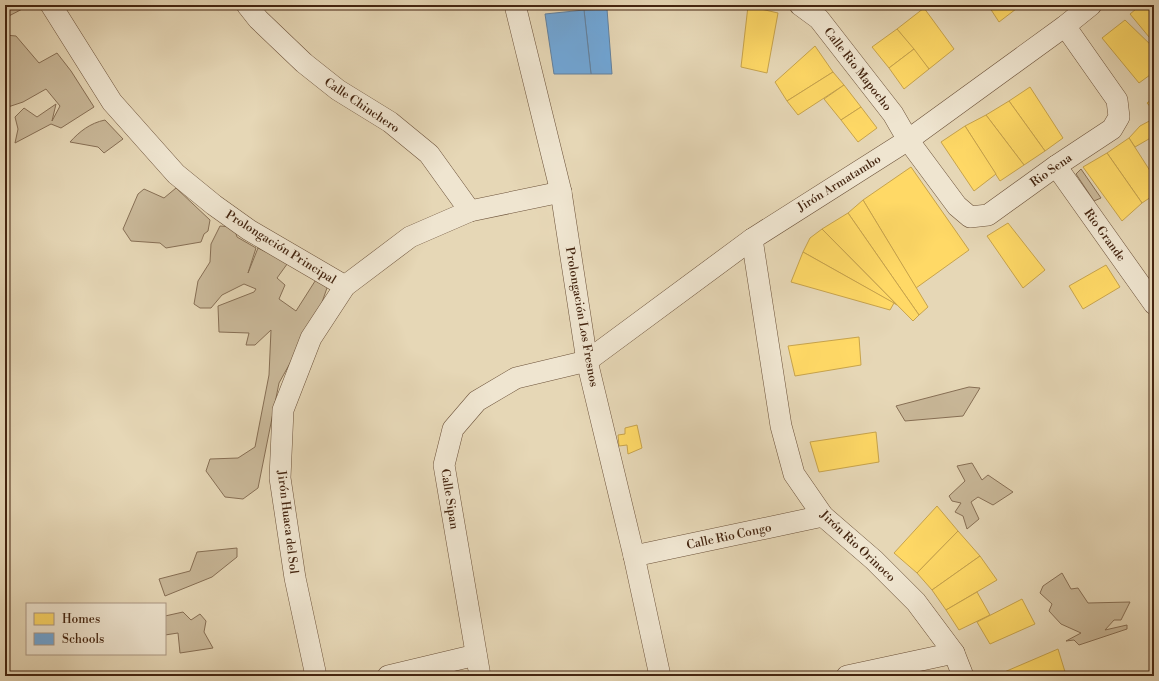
<svg xmlns="http://www.w3.org/2000/svg" width="1159" height="681" viewBox="0 0 1159 681" font-family="'Libre Bodoni',serif">
<style>
.green{fill:#cab99a;stroke:#876f55}
.homes{fill:#ffd966;stroke:#c7a34c}
.schools{fill:#6fa8dc;stroke:#62819f}
.lines{fill:none;stroke-linecap:round;stroke-linejoin:round}
.street-casing{stroke:#6c523a;stroke-width:22}
.street{stroke:#efe5d0;stroke-width:21}
.labels{text-anchor:middle;stroke-width:4;stroke-linejoin:round;paint-order:stroke}
.street-label{font-size:12px;fill:#442510;stroke:#efe5d0}
</style>
<rect width="100%" height="100%" fill="#e6d7b6"/>
<filter id="stains"><feTurbulence type="fractalNoise" baseFrequency=".005" numOctaves="4"/><feColorMatrix values="0 0 0 0 .2 0 0 0 0 .09 0 0 0 0 .02 0 0 0 .5 -.17"/></filter>
<radialGradient id="worn" r=".72"><stop offset=".6" stop-color="#630" stop-opacity="0"/><stop offset="1" stop-color="#630" stop-opacity=".3"/></radialGradient>
<g class="green">
<path d="M5,5h25l-25,13z"/>
<path d="M5,35l11,1 23,27 18,-10 14,18 23,36 -33,21 -10,-4 -36,19 3,-14 -3,-12 9,-9 13,9 19,-13 -4,17 8,-15 -14,-17 -23,13 -18,6z"/>
<path d="M105,120l18,19 -19,14 -6,-6 -28,-5c9,-10 20,-19 35,-22z"/>
<path d="M1081,169l20,29 -7,3 -18,-27z"/>
<path d="M176,188l34,32 -2,11 -4,3 -3,8 -35,6 -6,-5 -29,-2 -8,-12 15,-35 6,-5 20,9z"/>
<path d="M220,226l14,1 3,10 19,11 -8,25 10,-25 17,8 15,4 -13,18 8,7 -6,14 17,12 21,-33 11,7 -9,26 -40,72 -21,105 -15,11 -18,-2 -19,-26 4,-12 28,-1 17,-11 14,-72 2,-45 -16,15h-9l3,-12 -30,-1 -1,-26 36,-14 2,-3 -12,-5 -22,11 -11,13h-11l-6,-4 4,-23 12,-19 1,-18z"/>
<path d="M969,387l11,1 -17,28 -58,5 -9,-15z"/>
<path d="M972,463l10,17 6,-5 25,17 -20,13 -15,-8 -7,5 8,17 -12,10 -4,-13 -8,-4 6,-9 -9,-2 -3,-5 16,-15 -8,-15z"/>
<path d="M237,548v9l-25,20 -47,19 -6,-17 31,-8 7,-19z"/>
<path d="M1062,573l9,16 7,-1 10,15 42,-1 -9,18h-7l-9,10 22,-5v4l-48,16 -5,-5 -8,1 15,-8 -20,-9 -12,-13 3,-7 -12,-11 3,-7z"/>
<path d="M183,612l8,8 9,-6 6,7 -2,11 9,16 -33,5 -2,-20 -13,2v-19z"/>
</g>
<g class="homes">
<path d="M988,5h25l3,4 -17,13z"/>
<path d="M1141,5h13v38l-24,-29z"/>
<path d="M748,6l30,7 -11,60 -26,-6z"/>
<path d="M924,8l30,41 -25,20 -32,-40z"/>
<path d="M1125,20l29,28v24l-15,11 -37,-45z"/>
<path d="M897,29l17,20 -25,19 -17,-21z"/>
<path d="M815,46l18,26 -46,29 -12,-19z"/>
<path d="M914,49l15,20 -25,20 -15,-21z"/>
<path d="M833,72l11,13 -46,30 -11,-14z"/>
<path d="M844,85l17,22 -20,13 -17,-21z"/>
<path d="M1030,87l33,51 -18,13 -36,-50z"/>
<path d="M1154,98v13l-7,-8z"/>
<path d="M1009,101l36,50 -21,14 -38,-50z"/>
<path d="M861,107l16,21 -19,14 -17,-22z"/>
<path d="M986,115l38,50 -24,16 -35,-55z"/>
<path d="M1153,119l-2,11 3,6 -19,11 -6,-9 11,-12z"/>
<path d="M965,126l31,48 -22,17 -33,-49z"/>
<path d="M1129,138l25,39v18l-12,8 -35,-50z"/>
<path d="M1107,153l35,50 -20,18 -39,-54z"/>
<path d="M911,167l58,83 -53,38 -53,-88z"/>
<path d="M863,200l65,107 -9,8 -71,-102z"/>
<path d="M848,213l71,102 -6,6 -91,-92z"/>
<path d="M1008,223l37,47 -22,18 -36,-52z"/>
<path d="M822,229l75,76 -94,-53 7,-14z"/>
<path d="M803,252l91,51 -4,7 -99,-28z"/>
<path d="M1106,265l14,22 -37,22 -14,-23z"/>
<path d="M859,337l2,28 -66,11 -7,-30z"/>
<path d="M637,425l5,23 -14,6 -1,-9 -8,1 -1,-11 7,-1v-6z"/>
<path d="M876,432l3,30 -60,10 -9,-30z"/>
<path d="M937,506l21,25 -41,42 -23,-20z"/>
<path d="M958,531l22,25 -48,34 -15,-17z"/>
<path d="M980,556l17,24 -51,30 -14,-20z"/>
<path d="M977,592l13,23 -31,15 -13,-20z"/>
<path d="M1022,599l13,25 -45,20 -13,-22z"/>
<path d="M1058,649l8,26 -71,1z"/>
</g>
<g class="schools">
<path d="M607,9l5,65h-21l-7,-64z"/>
<path d="M584,10l7,64h-37l-9,-60z"/>
</g>
<g class="lines">
<g class="street-casing">
<g id="street">
<path d="M51,5l61,97 64,72 38,31 35,25 96,56"/>
<path d="M247,5l11,14 46,44 34,27 52,32 39,32 41,57"/>
<path d="M515,5l46,187 26,169 47,195 26,120"/>
<path d="M800,5l19,14 74,95 15,26 49,66 13,11 18,-2 68,-49 56,-37 7,-12 -2,-17 -52,-74"/>
<path d="M1056,166l98,138"/>
<path d="M752,239l29,187 13,48 29,42 51,44 42,42 38,51 9,23"/>
<path d="M634,556l189,-40"/>
<path d="M316,676l-21,-98 -15,-100 3,-68 28,-72 34,-52 65,-49 60,-26 91,-19"/>
<path d="M388,676l88,-21"/>
<path d="M480,676l-36,-211 9,-36 24,-28 39,-23 71,-17 165,-122 156,-99 157,-114 26,-21"/>
<path d="M847,676l107,-23"/>
</g>
</g>
<use href="#street" class="street"/>
</g>
<g class="labels">
<g class="street-label">
<text transform="translate(858 69) rotate(52)" y="4">Calle Rio Mapocho</text>
<text transform="translate(362 105) rotate(34)" y="4">Calle Chinchero</text>
<text transform="translate(1051 170) rotate(-35)" y="4">Rio Sena</text>
<text transform="translate(839 183) rotate(-32)" y="4">Jirón Armatambo</text>
<text transform="translate(1105 235) rotate(54)" y="4">Rio Grande</text>
<text transform="translate(281 247) rotate(32)" y="4">Prolongación Principal</text>
<text transform="translate(582 317) rotate(80)" y="4">Prolongación Los Fresnos</text>
<text transform="translate(450 499) rotate(81)" y="4">Calle Sipan</text>
<text transform="translate(288 522) rotate(83)" y="4">Jirón Huaca del Sol</text>
<text transform="translate(729 536) rotate(-12)" y="4">Calle Rio Congo</text>
<text transform="translate(858 546) rotate(43)" y="4">Jirón Rio Orinoco</text>
</g>
</g>
<rect width="1159" height="681" fill="none" stroke="#e6d7b6" stroke-width="20"/>
<rect x="6" y="6" width="1147" height="669" fill="none" stroke="#442510" stroke-width="2"/>
<rect x="10" y="10" width="1139" height="661" fill="none" stroke="#442510"/>
<rect x="26" y="603" width="140" height="52" fill="#efe5d0" stroke="#ab9883"/>
<rect x="34" y="613" width="20" height="12" fill="#ffd966" stroke="#ab9883"/>
<text x="62" y="623" font-size="12" fill="#442510">Homes</text>
<rect x="34" y="633" width="20" height="12" fill="#6fa8dc" stroke="#ab9883"/>
<text x="62" y="643" font-size="12" fill="#442510">Schools</text>
<rect width="100%" height="100%" filter="url(#stains)"/>
<rect width="100%" height="100%" fill="url(#worn)"/>
</svg>
